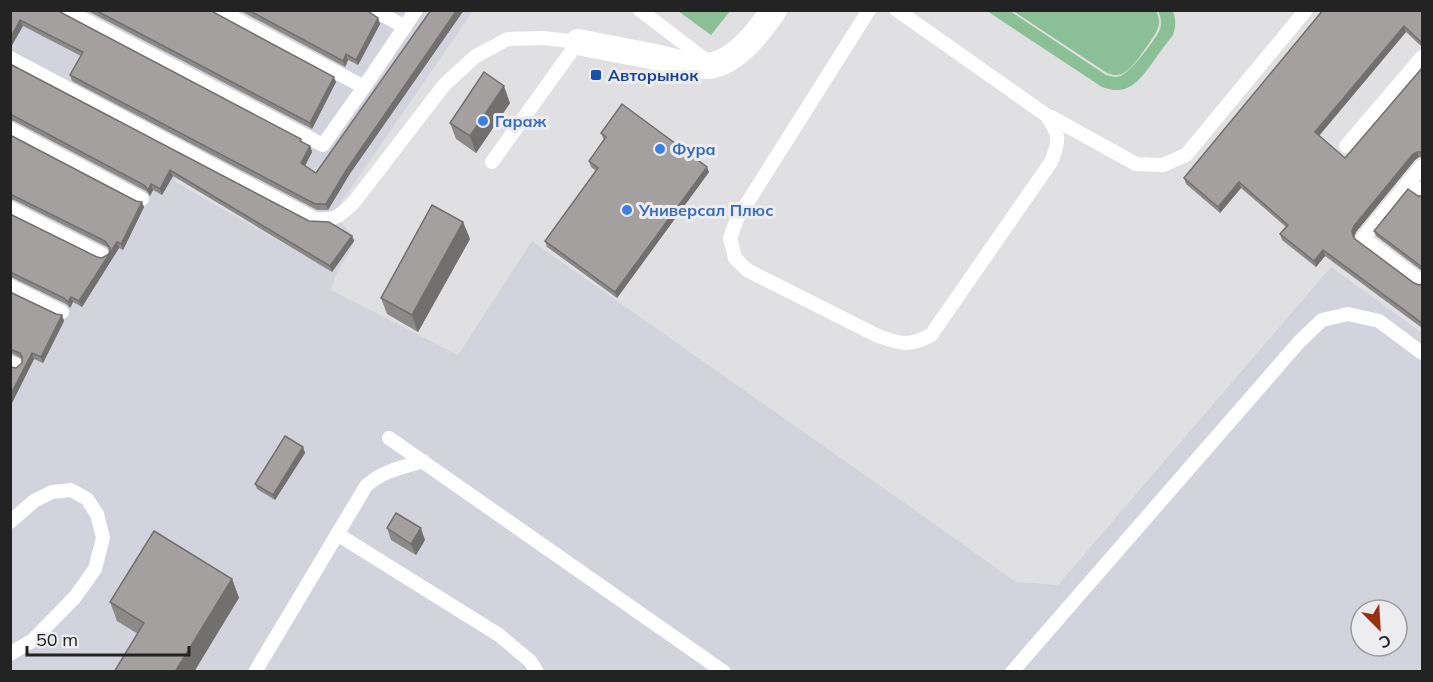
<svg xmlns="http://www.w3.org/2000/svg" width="1433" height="682" viewBox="0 0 1433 682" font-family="Mulish,sans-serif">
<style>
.built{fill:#d2d3dc;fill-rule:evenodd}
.green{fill:#8bc096}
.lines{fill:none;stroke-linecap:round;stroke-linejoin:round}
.service{stroke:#fff;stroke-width:14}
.minor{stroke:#fff;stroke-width:26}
.wall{fill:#8c8a89}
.shaded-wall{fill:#72706f}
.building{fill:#a3a09f;stroke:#72706f;stroke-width:1.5}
.transit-dot{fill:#1a4fb4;stroke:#ededf0;stroke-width:2}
.shop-dot{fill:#3f7fe0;stroke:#ededf0;stroke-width:2}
.labels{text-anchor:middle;stroke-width:6;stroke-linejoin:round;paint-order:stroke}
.transit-label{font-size:16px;font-weight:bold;fill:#164399;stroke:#ededf0;text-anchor:start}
.shop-label{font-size:16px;font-weight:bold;fill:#366cbe;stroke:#ededf0;text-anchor:start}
</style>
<rect width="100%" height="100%" fill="#e0e0e2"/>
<path class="built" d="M10,11h463l-140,203 23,26 -20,35 -5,15 127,65 74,-114 384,270 100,71 42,3 273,-318 91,66v338h-1411zM177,177l139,85 1,1 -143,-82zM1361,610h36v36h-36z"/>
<g class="green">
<path d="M678,11h52l-19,24z"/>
<path d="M987,11h23l96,64c5,1 10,3 14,1 9,-2 37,-38 40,-47 2,-6 1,-12 -2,-18h15c3,9 3,15 0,24 -7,9 -14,18 -20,27 -14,19 -25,35 -51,25z"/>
<path d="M1013,11h143c5,9 4,16 -2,25 -7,10 -21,33 -32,38 -5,2 -10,1 -15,-1z"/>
</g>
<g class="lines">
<g class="service">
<path d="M66,10l257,135 41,-58"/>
<path d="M219,10l145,77 52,-77"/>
<path d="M374,10l31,17"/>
<path d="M640,10l71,54"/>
<path d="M869,10l-132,209 -7,19 5,20 12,12 131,66c23,8 31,11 53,-1l120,-173c9,-22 9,-28 -5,-47l-149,-105"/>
<path d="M10,58l305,161c21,1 24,-2 39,-17l91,-118 31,-28 32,-17 36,-1 34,4 -86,120"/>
<path d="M1051,117l85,47 27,1 23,-10 120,-145"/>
<path d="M10,129l132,70"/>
<path d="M1346,146l76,-89"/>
<path d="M1422,166l-59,72 59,44"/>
<path d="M1409,182l13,11"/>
<path d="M10,208l93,47"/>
<path d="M10,286l52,26"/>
<path d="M10,363l6,2"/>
<path d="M389,438l335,234"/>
<path d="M10,522l24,-21 18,-9 19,-2 16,9 10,15 6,24 -8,31 -20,28 -42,43 -23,14"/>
<path d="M337,534l162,101 31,26 7,11"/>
<path d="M255,672l111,-186c16,-15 37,-19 57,-25"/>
<path d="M1012,672l287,-330 23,-22 26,-6 31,7 43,32"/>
</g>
<path class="minor" d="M578,42c25,5 51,10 77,15 17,4 41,12 59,8 26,-7 45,-34 60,-55"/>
</g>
<g class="wall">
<path d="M10,10l50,2 241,127 1,4 8,3 2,6 -7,14 11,7 115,-163h33l-115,165 -21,35h-11l-245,-129 -2,-6 11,-19 -58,-30z"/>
<path d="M86,10h126l1,2 123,70 -24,47z"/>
<path d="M239,10h127l12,8 2,6 -22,41 -10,-5 -3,7z"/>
<path d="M1422,12v35l-16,-15 -87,104 26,22 77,-90v90l-3,-1 -4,3 -59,72 -2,5 1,2 59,44 5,2 3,-1v44l-97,-72 -9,11 -34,-27 -2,-6 6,-7 -45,-39 -21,25 -34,-29 -2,-6z"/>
<path d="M10,64l299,157 43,15 2,5 -22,31 -159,-96 -11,19 -9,-5 -3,6 -4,-5 -132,-70h-4z"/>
<path d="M510,103l-34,50 -20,-14 -6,-16z"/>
<path d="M601,133l108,39 -92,126 -70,-51 -2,-6 51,-70 -5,-4 -2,-6 15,-21z"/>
<path d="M10,135l134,72 -21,43 -4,-2 -37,59 -9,-5 -3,6 -4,-4 -53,-26 -3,-1v-63l87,43 5,1 7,-4v-4l-2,-3 -93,-47h-4z"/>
<path d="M1418,196h4v75l-46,-35 -2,-5z"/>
<path d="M463,222l7,17 -52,93 -31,-18 -6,-16z"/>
<path d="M10,292l46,22 6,1 2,6 -21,42 -9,-4 -24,48v-40l6,1 6,-5v-4l-9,-5h-3z"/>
<path d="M303,447l2,6 -30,47 -18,-11 -2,-5z"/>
<path d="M387,528l38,12 -9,15 -25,-15z"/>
<path d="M232,579l7,19 -101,36 -21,-13 -7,-19z"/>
</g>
<g class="shaded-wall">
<path d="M457,10h7l-115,165 -21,35 -2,-6 21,-35z"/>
<path d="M378,18l2,6 -22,41 -2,-5z"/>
<path d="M20,20l3,6 -13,23v-10z"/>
<path d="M1404,26l2,6 -89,106 -2,-6z"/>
<path d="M346,54l2,6 -3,7 -2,-6z"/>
<path d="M334,77l2,5 -24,47 -2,-6z"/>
<path d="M504,86l6,17 -34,50 -6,-17z"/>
<path d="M310,146l2,6 -9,17 -2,-6z"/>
<path d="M1417,152l2,5 -4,3 -59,72 -2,5 1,5 -3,-11 2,-5 59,-72z"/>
<path d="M707,167l2,5 -92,126 -2,-6z"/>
<path d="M170,170l3,6 -11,19 -2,-6z"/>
<path d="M1239,182l2,6 -21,25 -2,-6z"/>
<path d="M151,184l2,6 -3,6 -2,-6z"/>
<path d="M142,202l2,5 -21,43 -2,-6z"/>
<path d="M463,222l7,17 -52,93 -6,-17z"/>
<path d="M352,236l2,5 -22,31 -2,-6z"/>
<path d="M117,242l2,6 -37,59 -3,-6z"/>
<path d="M1323,250l2,6 -9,11 -2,-6z"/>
<path d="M71,297l2,5 -3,6 -2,-6z"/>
<path d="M62,315l2,6 -21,42 -2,-6z"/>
<path d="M32,353l2,6 -24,48v-11z"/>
<path d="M303,447l2,6 -30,47 -2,-5z"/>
<path d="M421,528l4,12 -9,15 -5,-11z"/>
<path d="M232,579l7,19 -45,74h-19z"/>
</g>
<g class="building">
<path d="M10,10h49l1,2 241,127 -1,2 10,5 -9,17 15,10 115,-163h26l-110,159 -21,35h-11l-245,-129 13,-23 -63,-32 -10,19z"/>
<path d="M95,10h117l1,2 121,65 -24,46z"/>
<path d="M248,10h118l12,8 -22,42 -10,-6 -3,7z"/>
<path d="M1323,10h98l1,2v31l-18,-17 -89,106 30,26 77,-90v84h-5l-4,2 -59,72 -2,5 1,5 2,3 59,44 5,2 3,-1v39l-99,-73 -9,11 -34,-27 8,-9 -49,-43 -21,25 -34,-29z"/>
<path d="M10,64l299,157 20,1 23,14 -22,30 -160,-96 -10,19 -9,-5 -3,6 -4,-5 -132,-70h-2z"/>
<path d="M484,72l20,14 -34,50 -20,-13z"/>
<path d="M622,104l85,63 -92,125 -70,-51 53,-73 -9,-7 17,-24 -5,-4z"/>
<path d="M10,135l126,66 6,1 -21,42 -4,-2 -38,59 -8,-4 -3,5 -4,-4 -54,-26v-58l87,43 5,1 7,-4 1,-6 -5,-7 -95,-47z"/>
<path d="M1408,189l10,7h4v71l-48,-36z"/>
<path d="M432,205l31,17 -51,93 -31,-17z"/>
<path d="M10,292l46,22 6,1 -21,42 -9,-4 -22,43v-29l6,1 6,-5v-6l-2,-4 -10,-4z"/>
<path d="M285,436l18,11 -30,48 -18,-11z"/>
<path d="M396,513l25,15 -10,16 -24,-16z"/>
<path d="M154,531l78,48 -57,93h-61l30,-49 -34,-21z"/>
</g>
<rect class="transit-dot" x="590" y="69" width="12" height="12" rx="3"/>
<g class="shop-dot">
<circle cx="483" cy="121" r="6"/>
<circle cx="660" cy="149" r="6"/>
<circle cx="627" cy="210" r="6"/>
</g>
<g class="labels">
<g class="transit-label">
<text x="608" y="81">Авторынок</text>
</g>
<g class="shop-label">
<text x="495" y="127">Гараж</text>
<text x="672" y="155">Фура</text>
<text x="639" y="216">Универсал Плюс</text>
</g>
</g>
<rect width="1433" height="682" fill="none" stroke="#232324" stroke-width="24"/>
<g transform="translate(1379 628) rotate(156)"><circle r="28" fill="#ededf0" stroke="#9c9c9e" stroke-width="1.5"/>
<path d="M0-4.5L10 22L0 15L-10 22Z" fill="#97300f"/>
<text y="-9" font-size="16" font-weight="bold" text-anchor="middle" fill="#232324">С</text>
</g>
<path d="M27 646v9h162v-9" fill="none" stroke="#232324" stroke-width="3"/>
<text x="36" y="646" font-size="18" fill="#232324" stroke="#ededf0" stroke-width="4.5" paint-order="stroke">50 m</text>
</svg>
